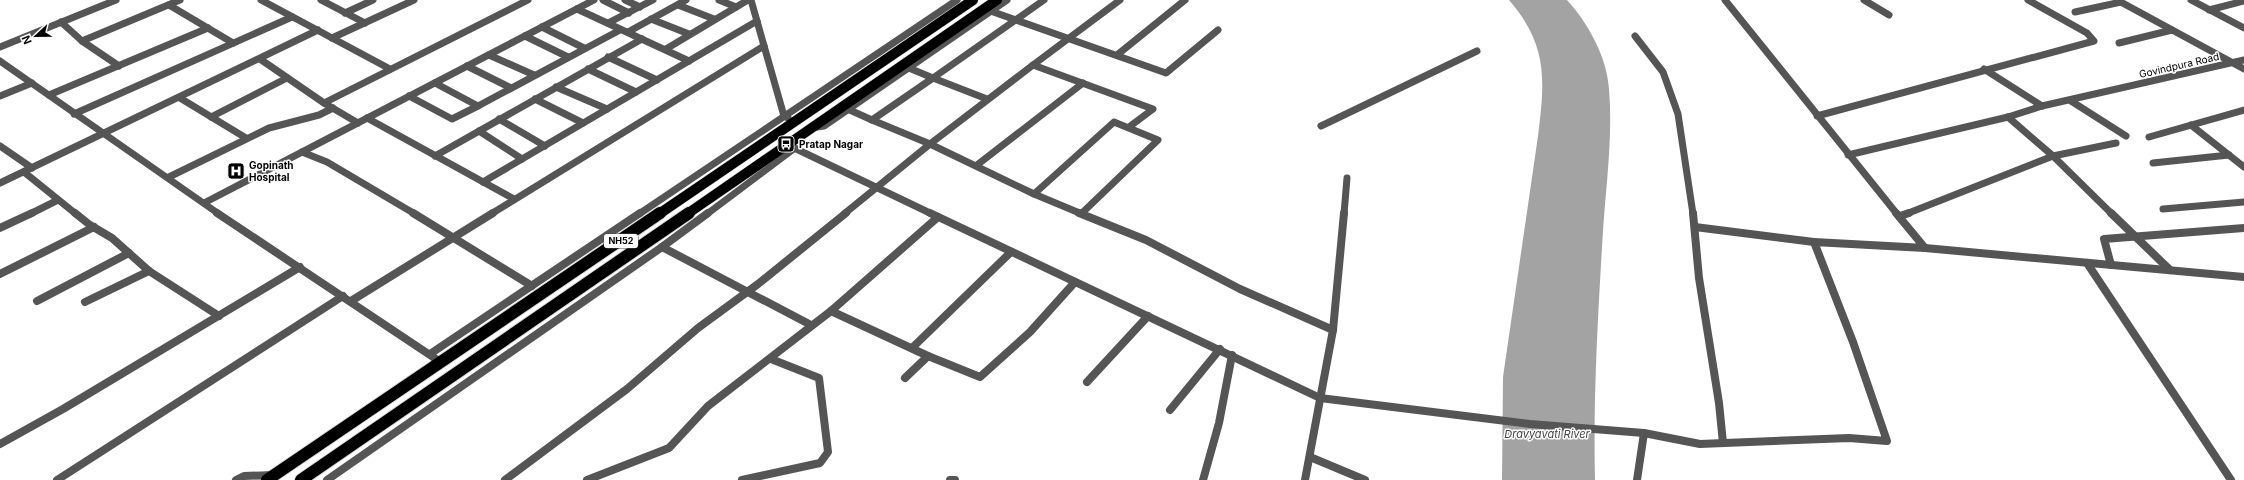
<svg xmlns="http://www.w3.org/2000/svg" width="2244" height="480" viewBox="0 0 2244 480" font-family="Inter,sans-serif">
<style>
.water{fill:#a3a3a3}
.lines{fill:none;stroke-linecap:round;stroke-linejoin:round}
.trunk-far1-casing{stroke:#dbdbdb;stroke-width:11}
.trunk-casing{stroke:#dbdbdb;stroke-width:14}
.minor-far1{stroke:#555;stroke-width:7}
.minor{stroke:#555;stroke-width:8}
.tertiary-far1{stroke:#555;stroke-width:7}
.tertiary{stroke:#555;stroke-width:8}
.trunk-far1{stroke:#000;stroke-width:10}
.trunk{stroke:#000;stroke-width:12}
.labels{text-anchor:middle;stroke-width:3;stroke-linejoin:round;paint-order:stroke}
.shield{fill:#fff;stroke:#4c4c4c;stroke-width:1}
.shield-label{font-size:9px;font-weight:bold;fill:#000}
.street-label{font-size:10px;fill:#000;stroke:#fff}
.poi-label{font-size:10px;font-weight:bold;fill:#000;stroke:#fff;text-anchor:start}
.water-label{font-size:11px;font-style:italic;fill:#444;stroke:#fff}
</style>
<rect width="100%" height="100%" fill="#fff"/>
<path class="water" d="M1509,0h58c21,23 40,57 42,89 4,47 -3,96 -6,142 -5,83 -10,166 -8,249h-93l1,-103 35,-241c7,-56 10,-91 -29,-136z"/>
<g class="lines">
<g class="trunk-far1-casing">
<g id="trunk-far1">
<path d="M659,214l314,-214"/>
<path d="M687,214l310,-214"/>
</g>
</g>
<g class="trunk-casing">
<g id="trunk">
<path d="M267,480l393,-267"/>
<path d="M301,480l388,-267"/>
</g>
</g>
<g class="minor-far1">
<path d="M261,0l129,69"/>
<path d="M321,0l44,23"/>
<path d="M603,0l26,13"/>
<path d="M625,0l15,7"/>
<path d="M719,0l17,7"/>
<path d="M751,0l33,116 4,2"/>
<path d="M1120,0l-87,65 120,44 -24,18"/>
<path d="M1725,0l172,214"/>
<path d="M1864,0l25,15"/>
<path d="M2117,0l127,69"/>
<path d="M2191,0l53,28"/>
<path d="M169,5l64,38"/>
<path d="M678,5l36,14"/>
<path d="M577,9l112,52"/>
<path d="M985,9l181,64 52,-43"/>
<path d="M2209,10l35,-9"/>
<path d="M2075,12l46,-10"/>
<path d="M345,13l28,-13"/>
<path d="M651,19l38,15"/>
<path d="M61,22l21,19 37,25"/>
<path d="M608,23l45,-23"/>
<path d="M542,27l42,21"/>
<path d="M628,32l58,-32"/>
<path d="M525,36l43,21"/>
<path d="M1635,36l28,36 15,42 15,100"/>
<path d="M332,38l82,-38"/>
<path d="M82,41l98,-41"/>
<path d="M2119,43l53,-13"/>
<path d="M0,47l116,-47"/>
<path d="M666,49l82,-49"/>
<path d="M489,55l45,20"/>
<path d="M1117,55l68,-55"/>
<path d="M608,57l49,23"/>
<path d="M260,59l64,44 34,20"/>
<path d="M0,61l219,153"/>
<path d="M1033,65l-103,79 104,50 48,20"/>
<path d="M467,66l44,22"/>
<path d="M588,69l48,23"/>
<path d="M1984,69l58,37"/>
<path d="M933,78l111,-78"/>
<path d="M933,78l54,21"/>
<path d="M435,83l43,23 142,-76"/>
<path d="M556,87l51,22"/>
<path d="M49,95l159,-67"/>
<path d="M0,96l32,-13"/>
<path d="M409,96l43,23 26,-13"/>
<path d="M180,98l66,40"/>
<path d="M535,99l48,24"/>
<path d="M2071,101l55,35"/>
<path d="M324,103l204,-103"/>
<path d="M843,107l29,13"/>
<path d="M74,114l218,-97"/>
<path d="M1817,116l277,-75 -7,-8 -59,-33"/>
<path d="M211,117l76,-39"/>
<path d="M2008,117l45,39 59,58"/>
<path d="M367,118l147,81"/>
<path d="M499,119l46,27"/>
<path d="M2191,125l53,42"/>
<path d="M1321,126l156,-75"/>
<path d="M479,131l43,28"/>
<path d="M2149,137l95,-27"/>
<path d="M788,145l144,69"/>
<path d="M0,146l32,22"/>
<path d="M302,152l25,10 88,52"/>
<path d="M1848,155l160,-38 34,-11 202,-46"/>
<path d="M435,156l207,-117"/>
<path d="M2153,163l76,-8"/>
<path d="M977,165l106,-82"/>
<path d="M24,172l52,42"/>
<path d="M169,177l100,-49 50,-13 14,-7"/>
<path d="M483,182l274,-161"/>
<path d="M0,183l318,-153"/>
<path d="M1034,194l80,-72 44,18 -76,73"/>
<path d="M204,203l390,-203"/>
<path d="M2163,209l81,-7"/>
<path d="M30,214l28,-14"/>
<path d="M491,214l273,-168"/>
<path d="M639,214l318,-214"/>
<path d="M844,214l86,-70 -58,-24 61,-42 -29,-12"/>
<path d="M1344,214l3,-36"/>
<path d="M1906,214l147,-58 63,-13"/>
</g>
<g class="minor">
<path d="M75,213l15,12 22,13 37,33 70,45"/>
<path d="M217,213l225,150"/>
<path d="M413,213l119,73"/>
<path d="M930,213l390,185 210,26 114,9 56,11 149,-6 38,3 -34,-99 -39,-100 111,6 -29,-35"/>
<path d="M1079,213l67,27 94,49 93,41"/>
<path d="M1693,213l6,65 20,125 4,40"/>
<path d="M2111,213l59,57"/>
<path d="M1900,216l9,-3"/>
<path d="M1695,227l119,15"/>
<path d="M0,228l32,-15"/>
<path d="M662,247l149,78"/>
<path d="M1925,248l319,29"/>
<path d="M2087,263l144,217"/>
<path d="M2111,265l-7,-26 140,-11"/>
<path d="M0,274l94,-47"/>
<path d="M37,301l92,-48"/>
<path d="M351,301l142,-88"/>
<path d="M85,302l64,-31"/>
<path d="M831,311l97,45"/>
<path d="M912,348l99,-96"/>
<path d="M430,354l210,-141"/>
<path d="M905,378l23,-22 52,21 50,-45 45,-50"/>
<path d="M1087,382l61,-66"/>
<path d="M1170,410l50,-61"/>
<path d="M0,444l63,-35 237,-142"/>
<path d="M1310,457l55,23"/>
<path d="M57,480l286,-184"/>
<path d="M236,480l8,-4 30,-1"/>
<path d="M505,480l122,-91 71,-61 60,-44 88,-71"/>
<path d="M587,480l82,-32 39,-42 123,-95 107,-94"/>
<path d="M742,480l78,-17 8,-11 -9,-74 -48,-19"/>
<path d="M950,480h5"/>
<path d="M1203,480l16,-57 13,-68"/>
<path d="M1305,480l28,-150 11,-117"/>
<path d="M1637,480l7,-47"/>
</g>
<g class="tertiary-far1">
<path d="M811,128l13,-2 183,-126"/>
<path d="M707,214l88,-66"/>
</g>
<path class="tertiary" d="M327,480l335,-233 46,-34"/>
<use href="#trunk-far1" class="trunk-far1"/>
<use href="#trunk" class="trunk"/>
</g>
<defs>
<g id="bus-square" transform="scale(0.9)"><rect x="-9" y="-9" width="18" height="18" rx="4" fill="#000" stroke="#fff"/><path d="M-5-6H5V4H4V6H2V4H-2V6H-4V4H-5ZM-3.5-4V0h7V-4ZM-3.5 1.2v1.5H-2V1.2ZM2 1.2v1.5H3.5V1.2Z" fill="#fff"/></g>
<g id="hospital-square" transform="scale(0.9)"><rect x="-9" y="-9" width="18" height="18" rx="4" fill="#000" stroke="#fff"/><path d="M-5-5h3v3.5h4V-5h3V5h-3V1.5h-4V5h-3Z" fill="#fff"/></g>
</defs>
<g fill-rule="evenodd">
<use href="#bus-square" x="786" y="144"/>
<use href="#hospital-square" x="236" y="171"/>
</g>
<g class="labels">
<rect class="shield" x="604" y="234" width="34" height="14" rx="3"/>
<g class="shield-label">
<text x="621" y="244">NH52</text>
</g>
<g class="street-label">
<text transform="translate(2179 65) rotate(-13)" y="4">Govindpura Road</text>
</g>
<g class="poi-label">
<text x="799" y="148">Pratap Nagar</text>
<text x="249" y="169">Gopinath<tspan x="249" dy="12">Hospital</tspan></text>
</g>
<g class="water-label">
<text x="1547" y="438">Dravyavati River</text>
</g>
</g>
<g transform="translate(36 36) rotate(248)" stroke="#ffffff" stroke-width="3" paint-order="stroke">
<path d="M0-3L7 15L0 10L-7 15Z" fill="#000000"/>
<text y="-6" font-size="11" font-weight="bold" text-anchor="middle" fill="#000000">N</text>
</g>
</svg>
